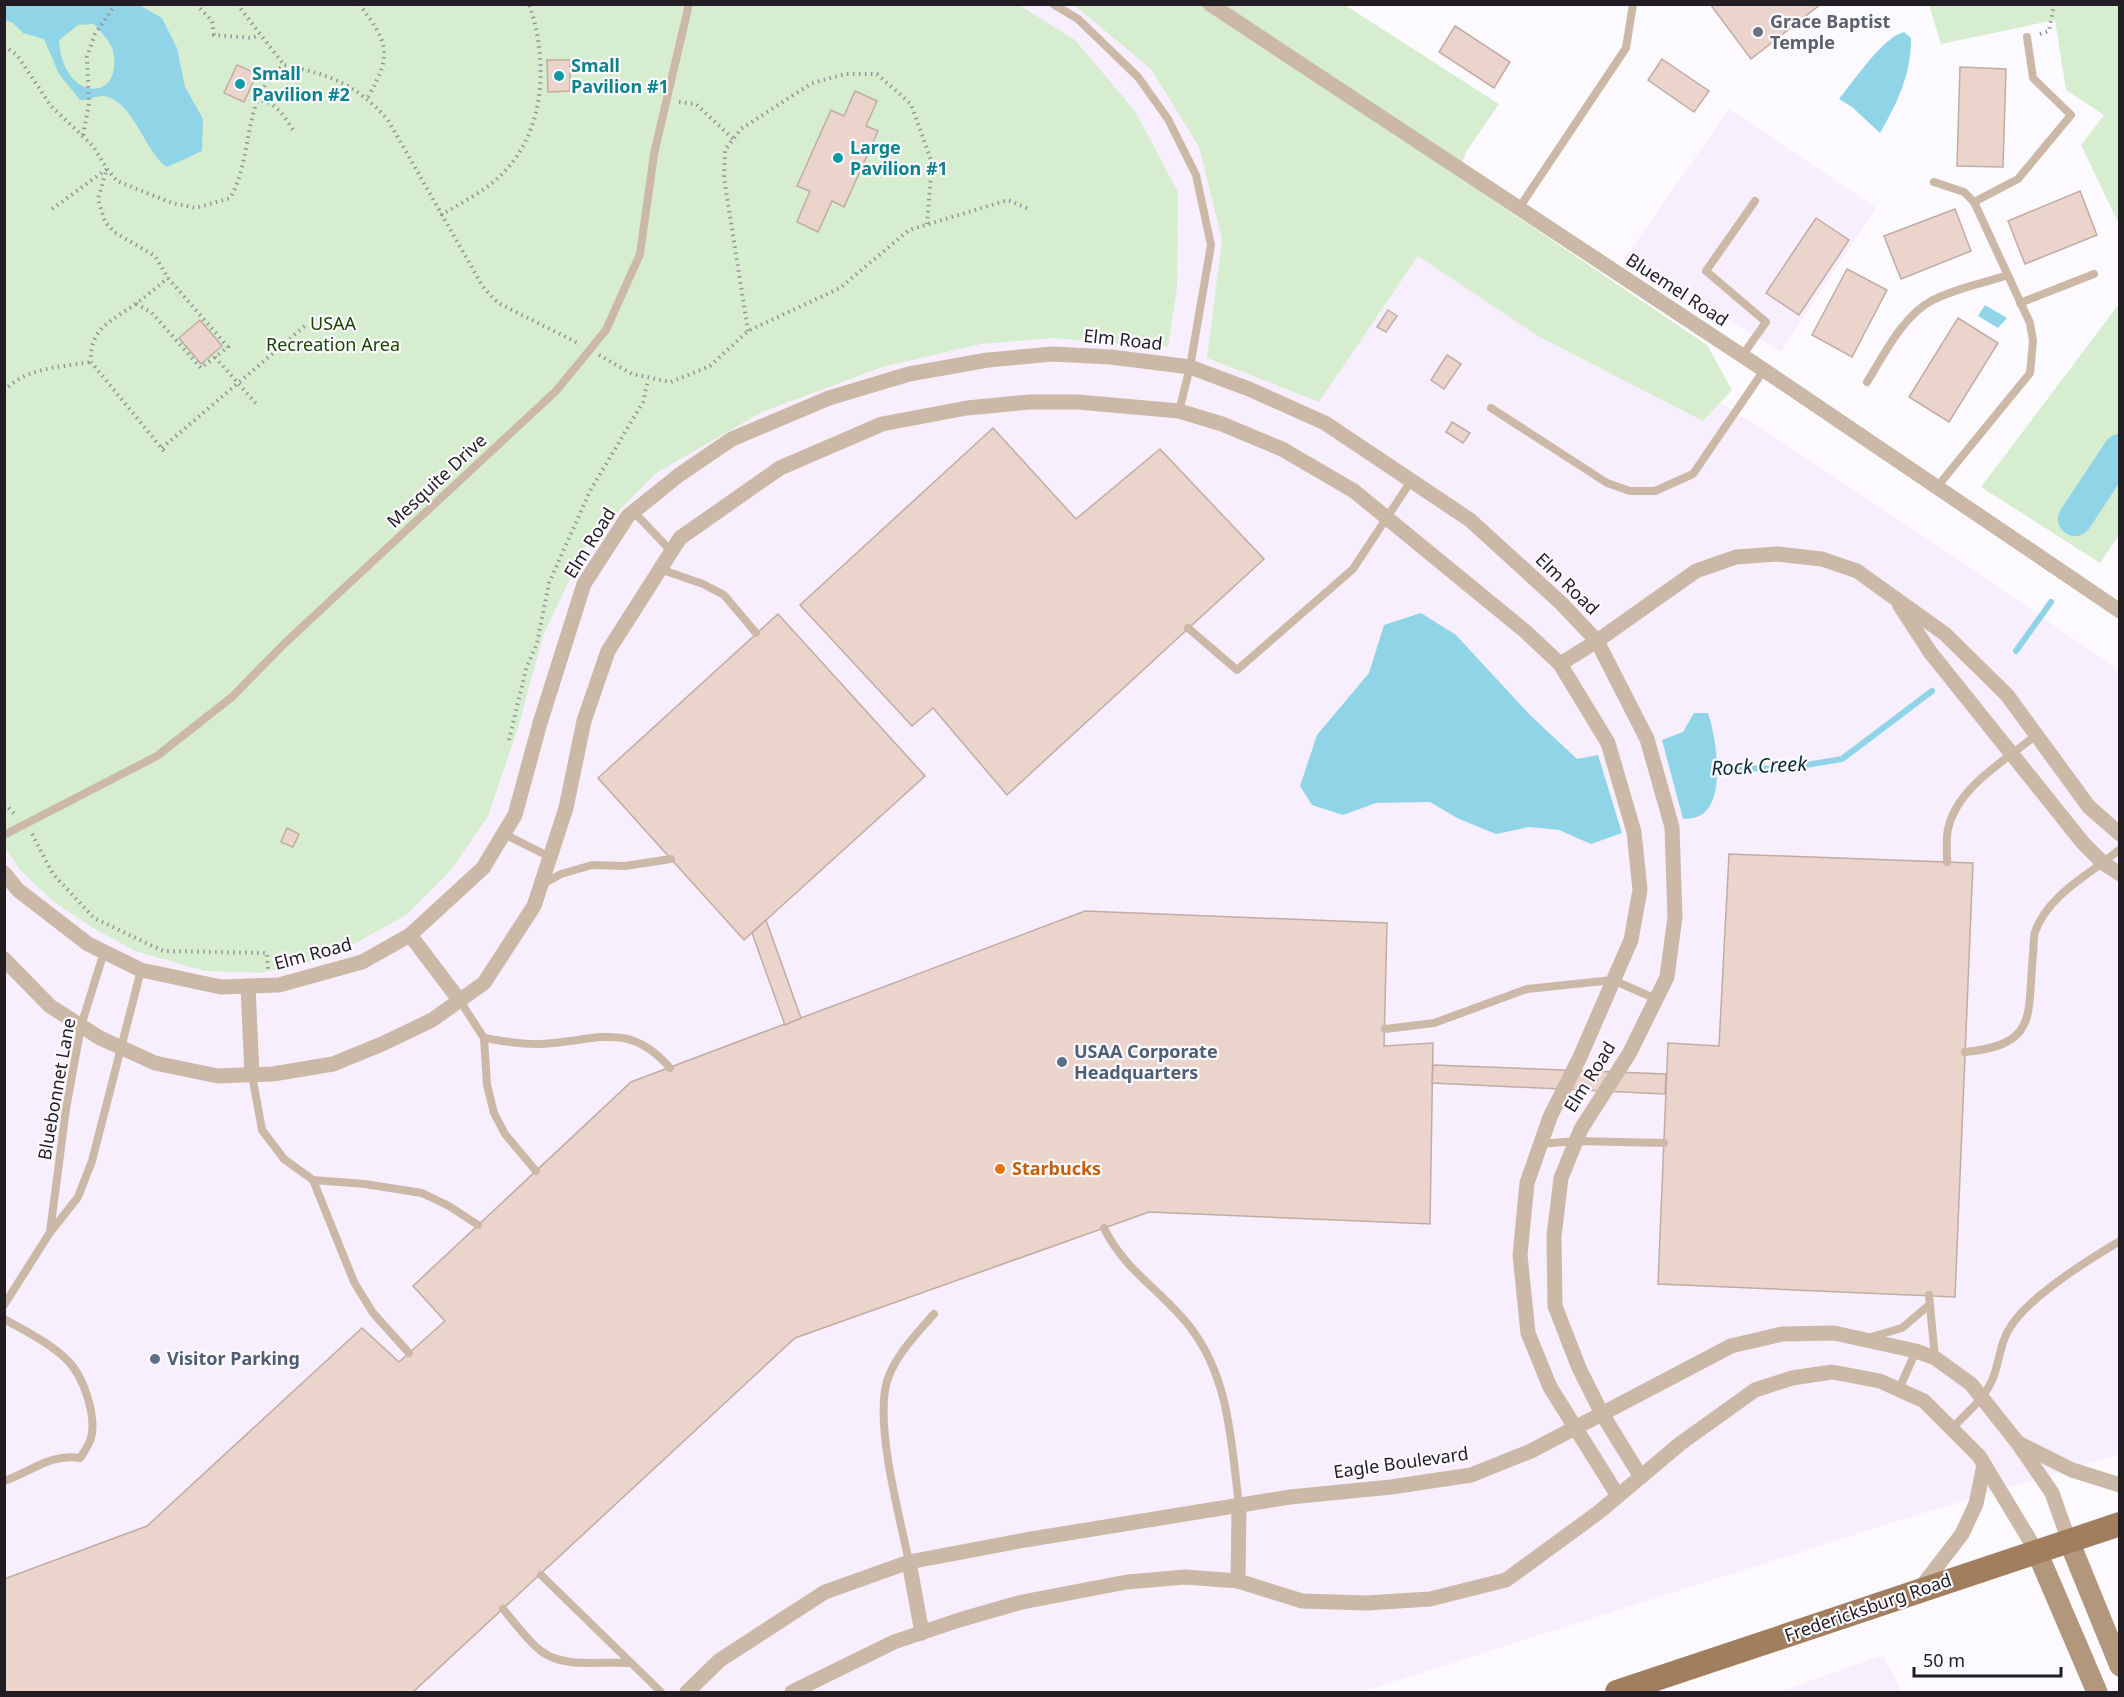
<svg xmlns="http://www.w3.org/2000/svg" width="2124" height="1697" viewBox="0 0 2124 1697" font-family="'Noto Sans',sans-serif">
<style>
.built{fill:#f8effe}
.green{fill:#d7edcf}
.water{fill:#8fd5e7;fill-rule:evenodd}
.lines{fill:none;stroke-linecap:round;stroke-linejoin:round}
.stream{stroke:#8fd5e7;stroke-width:6}
.river{stroke:#8fd5e7;stroke-width:34}
.building{fill:#ead4cc;stroke:#c1aca4;stroke-width:1.5}
.path{stroke:#979499;stroke-width:4;stroke-dasharray:1.5 4.5;stroke-linecap:butt}
.lane{stroke:#cbb8a6;stroke-width:8}
.street{stroke:#cbb8a6;stroke-width:15}
.secondary{stroke:#b3977c;stroke-width:21}
.primary{stroke:#a17f5e;stroke-width:24}
.worship-dot{fill:#6b7280;stroke:#fcfafe;stroke-width:2}
.culture-dot{fill:#0f9aa8;stroke:#fcfafe;stroke-width:2}
.service-dot{fill:#5c6f8a;stroke:#fcfafe;stroke-width:2}
.food-dot{fill:#e8710a;stroke:#fcfafe;stroke-width:2}
.labels{text-anchor:middle;stroke-width:4.5;stroke-linejoin:round;paint-order:stroke}
.worship-label{font-size:18px;font-weight:bold;fill:#5b616d;stroke:#fcfafe;text-anchor:start}
.culture-label{font-size:18px;font-weight:bold;fill:#0d838f;stroke:#fcfafe;text-anchor:start}
.street-label{font-size:18px;fill:#211d23;stroke:#fcfafe}
.park-label{font-size:18px;fill:#1b4502;stroke:#fcfafe}
.service-label{font-size:18px;font-weight:bold;fill:#4e5e75;stroke:#fcfafe;text-anchor:start}
.food-label{font-size:18px;font-weight:bold;fill:#c56008;stroke:#fcfafe;text-anchor:start}
.water-label{font-size:20px;font-style:italic;fill:#0b2e36;stroke:#fcfafe}
</style>
<rect width="100%" height="100%" fill="#fcfafe"/>
<g class="built">
<path d="M5,5h1113l816,538 185,127v784l-196,59 -562,179h-1356z"/>
<path d="M1729,109l147,99 -95,144 -156,-94z"/>
<path d="M1883,1655l19,37h-124z"/>
</g>
<g class="green">
<path d="M5,5h1014l56,35 60,71 43,81 -1,96 -9,59 -115,-9 -72,6 -99,23 -120,45 -106,61 -68,69 -44,91 -26,95 -30,88 -36,53 -46,46 -54,30 -42,17 -50,11 -55,-2 -70,-20 -42,-23 -39,-26 -33,-31 -16,-24z"/>
<path d="M1074,5h271l154,99 -33,48 -9,24 250,169 25,45 -29,31 -165,-85 -120,-80 -99,146 -112,-44 15,-118 -23,-93 -48,-78z"/>
<path d="M1929,5h190v219l-38,-79 23,-30 -38,-25 -11,-70 -114,24z"/>
<path d="M2119,304v231l-19,28 -119,-76z"/>
</g>
<g class="water">
<path d="M5,4l134,1 23,13 15,30 8,39 18,32 -1,32 -35,16c-22,-14 -33,-66 -63,-71 -8,-1 -15,5 -24,4l-21,-26 -15,-35 -21,-6 -10,-10 -8,-3zM94,24c6,7 17,18 19,27 11,53 -51,51 -54,-11l19,-15z"/>
<path d="M1904,32l7,6c0,36 -13,64 -31,95l-28,-26 -13,-8c14,-17 44,-62 65,-67z"/>
<path d="M1985,305l22,13 -9,10 -20,-12z"/>
<path d="M1421,613l35,22 74,80 47,44 21,-4 24,78 -31,11 -32,-14 -30,-3 -33,7 -39,-16 -27,-16 -54,1 -33,12 -31,-10 -12,-19 17,-51 52,-62 15,-48z"/>
<path d="M1694,713h14c8,23 20,93 -11,104 -4,1 -9,2 -14,2l-21,-79 21,-8z"/>
</g>
<g class="lines">
<g class="stream">
<path d="M2016,651l35,-49"/>
<path d="M1710,767l72,2 60,-10 90,-68"/>
</g>
<path class="river" d="M2075,519l45,-68"/>
</g>
<g class="building">
<path d="M1710,4h111l-70,55z"/>
<path d="M1455,26l55,36 -16,26 -55,-36z"/>
<path d="M1662,59l47,32 -15,21 -46,-32z"/>
<path d="M547,60h23v31l-22,1z"/>
<path d="M237,65l20,9 -13,28 -20,-9z"/>
<path d="M1960,67l46,2 -3,98 -46,-1z"/>
<path d="M855,91l22,10 -11,25 12,5 -34,76 -12,-6 -14,31 -21,-10 13,-31 -13,-5 34,-76 13,6z"/>
<path d="M2080,191l17,44 -72,29 -17,-43z"/>
<path d="M1955,209l16,42 -70,28 -17,-43z"/>
<path d="M1816,218l33,22 -50,75 -33,-22z"/>
<path d="M1847,269l40,21 -35,67 -40,-22z"/>
<path d="M1388,310l9,6 -11,16 -9,-5z"/>
<path d="M1958,318l40,25 -49,79 -40,-25z"/>
<path d="M200,320l22,26 -21,18 -22,-26z"/>
<path d="M1447,355l14,9 -17,25 -13,-9z"/>
<path d="M1452,422l18,11 -7,10 -17,-11z"/>
<path d="M993,428l83,91 84,-70 104,110 -257,236 -74,-87 -21,18 -112,-121z"/>
<path d="M778,614l147,162 -181,164 -146,-162z"/>
<path d="M287,828l12,6 -6,13 -12,-5z"/>
<path d="M1729,854l244,9 -18,434 -297,-13 10,-241 51,3z"/>
<path d="M1085,911l302,12 -3,123 49,-3 -3,181 -281,-12 -354,126 -382,354h-409v-113l143,-53 215,-198 37,34 46,-41 -32,-35 218,-204z"/>
<path d="M766,920l35,98 -16,7 -33,-92z"/>
<path d="M1433,1065l233,9 -1,20 -233,-11z"/>
</g>
<g class="lines">
<g class="path">
<path d="M196,4l16,17 2,14 38,3 8,-3"/>
<path d="M237,4l47,61"/>
<path d="M359,4c29,38 34,50 9,93"/>
<path d="M2040,34l9,-3 5,-27"/>
<path d="M4,46l13,9 34,51 42,40 14,23 10,12 55,22 24,5 34,-10c25,-42 10,-101 54,-133 47,10 72,19 104,55l95,167 15,16 82,41"/>
<path d="M256,100c19,0 28,16 37,30"/>
<path d="M679,102l17,2 37,35"/>
<path d="M83,135l6,-31 -2,-47 8,-23 21,-30"/>
<path d="M52,209l55,-40 -9,30 7,23 9,10 41,24 13,22 60,69 -27,21 -50,-56 -15,-8"/>
<path d="M441,215c22,-13 48,-26 65,-45 40,-44 42,-111 23,-166"/>
<path d="M748,331l-24,-153 1,-28 16,-21 71,-46 34,-9h31l34,30 21,59 -5,61"/>
<path d="M599,355l33,19 39,8 39,-16 38,-35 92,-43 69,-58 99,-30 21,9"/>
<path d="M215,357l43,49"/>
<path d="M4,391c22,-24 58,-24 87,-29"/>
<path d="M162,448l144,-123"/>
<path d="M164,451l-73,-89c-2,-36 24,-42 47,-60 10,-7 20,-16 30,-24"/>
<path d="M509,740l17,-71 11,-26 12,-60 41,-92 53,-89 5,-22"/>
<path d="M4,804l12,11"/>
<path d="M32,834l21,40 41,44 69,33 104,2 1,16"/>
</g>
<g class="lane">
<path d="M1053,4l25,15 60,58 30,42 28,56 15,70 -21,122 -11,44"/>
<path d="M1934,182l30,10 10,10 56,121 3,18 -3,32 -93,114"/>
<path d="M1974,202l44,-23 53,-64 -38,-37 -6,-41"/>
<path d="M1519,208l107,-160 7,-44"/>
<path d="M2020,303l74,-29"/>
<path d="M1742,356l24,-34 -60,-51 49,-70"/>
<path d="M1867,382c17,-27 36,-67 66,-82 23,-12 51,-17 75,-25"/>
<path d="M1491,408l116,75 23,8h25l38,-17 71,-104"/>
<path d="M633,511l38,40"/>
<path d="M660,569l43,15 21,11 32,38"/>
<path d="M1188,628l49,42 116,-101 58,-88"/>
<path d="M504,834l46,23"/>
<path d="M4,835l153,-79 75,-59 53,-54 271,-252 50,-61 34,-76 14,-100 35,-150"/>
<path d="M1947,862c0,-10 -1,-23 1,-33 9,-42 57,-68 88,-94"/>
<path d="M543,884l18,-10 31,-9 33,1 46,-7"/>
<path d="M460,1001l24,37 3,47 7,28 11,21 31,37"/>
<path d="M1385,1029l49,-6 93,-34 86,-9 43,19"/>
<path d="M484,1038c18,3 38,7 56,6 55,-2 88,-25 130,24"/>
<path d="M1965,1052c74,-7 62,-37 68,-97 1,-7 0,-16 2,-23 14,-39 56,-58 85,-83"/>
<path d="M252,1075l10,55 22,29 29,21 52,4 57,9 27,13 29,19"/>
<path d="M1540,1144l36,-3 88,2"/>
<path d="M313,1180l41,102 19,31 36,40"/>
<path d="M1104,1228c20,42 58,63 86,99 40,52 41,116 49,178"/>
<path d="M50,1232l16,-123 15,-83 23,-74"/>
<path d="M1929,1295l6,63"/>
<path d="M4,1305l45,-71 29,-37 14,-36 49,-191"/>
<path d="M4,1319c21,12 46,24 63,41 16,15 30,56 24,78 -2,7 -7,14 -11,20 -30,-5 -49,14 -76,23"/>
<path d="M1871,1337l31,-9 26,-22"/>
<path d="M1899,1389l17,-38"/>
<path d="M1953,1427c15,-15 32,-29 40,-49 7,-18 7,-36 18,-52 20,-31 77,-66 109,-85"/>
<path d="M909,1562c-10,-49 -31,-124 -24,-172 4,-28 31,-56 49,-76"/>
<path d="M541,1575l120,117"/>
<path d="M503,1609c12,14 24,31 38,42 23,18 60,10 88,12"/>
</g>
<g class="street">
<path d="M1210,4l554,366 356,241"/>
<path d="M1900,606l30,46 153,191 20,20 17,11"/>
<path d="M1560,664l37,-23 99,-70 40,-14 41,-3 45,5 35,12 88,63 62,61 82,112 31,27"/>
<path d="M4,873l14,17 70,54 53,26 80,17 58,-2 83,-23 48,-27 73,-67 32,-53 25,-92 44,-139 44,-68 51,-41 53,-36 97,-41 80,-24 79,-14 64,-6 59,3 79,10 59,22 76,34 145,97 91,83 36,38 50,98 25,88 3,90 -8,60 -38,77 -48,75 -20,49 -7,58 1,70 24,62 23,46 39,63"/>
<path d="M410,935l50,66"/>
<path d="M4,959l46,47 50,32 55,25 63,13 55,-2 60,-10 49,-20 50,-24 52,-37 50,-77 32,-98 18,-87 24,-70 72,-113 100,-70 102,-44 85,-16 63,-6h48l101,9 43,13 60,25 72,42 172,141 34,32 48,79 26,89 6,58 -9,50 -51,117 -30,60 -23,66 -7,72 8,78 22,54 68,109"/>
<path d="M248,986l4,89"/>
<path d="M2020,1444l52,26 48,15"/>
<path d="M909,1562l13,71"/>
<path d="M1238,1581l1,-76"/>
<path d="M1919,1590l43,-56 14,-30 8,-39"/>
<path d="M687,1692l33,-32 105,-68 84,-30 116,-22 265,-43 101,-10 80,-12 60,-24 200,-105 51,-12 52,-1 82,18 19,7 36,26 46,58 35,51 17,48"/>
<path d="M792,1692l102,-50 65,-22 63,-18 105,-20 58,-5 53,4 64,20 65,2 63,-4 76,-19 93,-68 82,-69 74,-53 37,-12 40,-6 48,9 44,20 55,55 58,96"/>
</g>
<g class="secondary">
<path d="M2069,1541l51,125"/>
<path d="M2037,1552l60,140"/>
</g>
<path class="primary" d="M1617,1692l503,-168"/>
</g>
<circle class="worship-dot" cx="1758" cy="32" r="6"/>
<g class="culture-dot">
<circle cx="559" cy="76" r="6"/>
<circle cx="240" cy="84" r="6"/>
<circle cx="838" cy="158" r="6"/>
</g>
<g class="service-dot">
<circle cx="1062" cy="1062" r="6"/>
<circle cx="155" cy="1359" r="6"/>
</g>
<circle class="food-dot" cx="1000" cy="1169" r="6"/>
<g class="labels">
<g class="worship-label">
<text x="1770" y="28">Grace Baptist<tspan x="1770" dy="21">Temple</tspan></text>
</g>
<g class="culture-label">
<text x="571" y="72">Small<tspan x="571" dy="21">Pavilion #1</tspan></text>
<text x="252" y="80">Small<tspan x="252" dy="21">Pavilion #2</tspan></text>
<text x="850" y="154">Large<tspan x="850" dy="21">Pavilion #1</tspan></text>
</g>
<g class="street-label">
<text transform="translate(1677 290) rotate(33)" y="6">Bluemel Road</text>
<text transform="translate(1123 340) rotate(6)" y="6">Elm Road</text>
<text transform="translate(437 481) rotate(-43)" y="6">Mesquite Drive</text>
<text transform="translate(590 543) rotate(-58)" y="6">Elm Road</text>
<text transform="translate(1567 584) rotate(44)" y="6">Elm Road</text>
<text transform="translate(313 954) rotate(-15)" y="6">Elm Road</text>
<text transform="translate(1590 1077) rotate(-58)" y="6">Elm Road</text>
<text transform="translate(57 1089) rotate(-80)" y="6">Bluebonnet Lane</text>
<text transform="translate(1401 1463) rotate(-8)" y="6">Eagle Boulevard</text>
<text transform="translate(1868 1608) rotate(-19)" y="6">Fredericksburg Road</text>
</g>
<g class="park-label">
<text x="333" y="330">USAA<tspan x="333" dy="21">Recreation Area</tspan></text>
</g>
<g class="service-label">
<text x="1074" y="1058">USAA Corporate<tspan x="1074" dy="21">Headquarters</tspan></text>
<text x="167" y="1365">Visitor Parking</text>
</g>
<g class="food-label">
<text x="1012" y="1175">Starbucks</text>
</g>
<g class="water-label">
<text transform="translate(1759 766) rotate(-3)" y="7">Rock Creek</text>
</g>
</g>
<rect width="2124" height="1697" fill="none" stroke="#211d23" stroke-width="12"/>
<path d="M1914 1667v9h147v-9" fill="none" stroke="#211d23" stroke-width="3"/>
<text x="1923" y="1667" font-size="18" fill="#211d23" stroke="#fcfafe" stroke-width="4.5" paint-order="stroke">50 m</text>
</svg>
